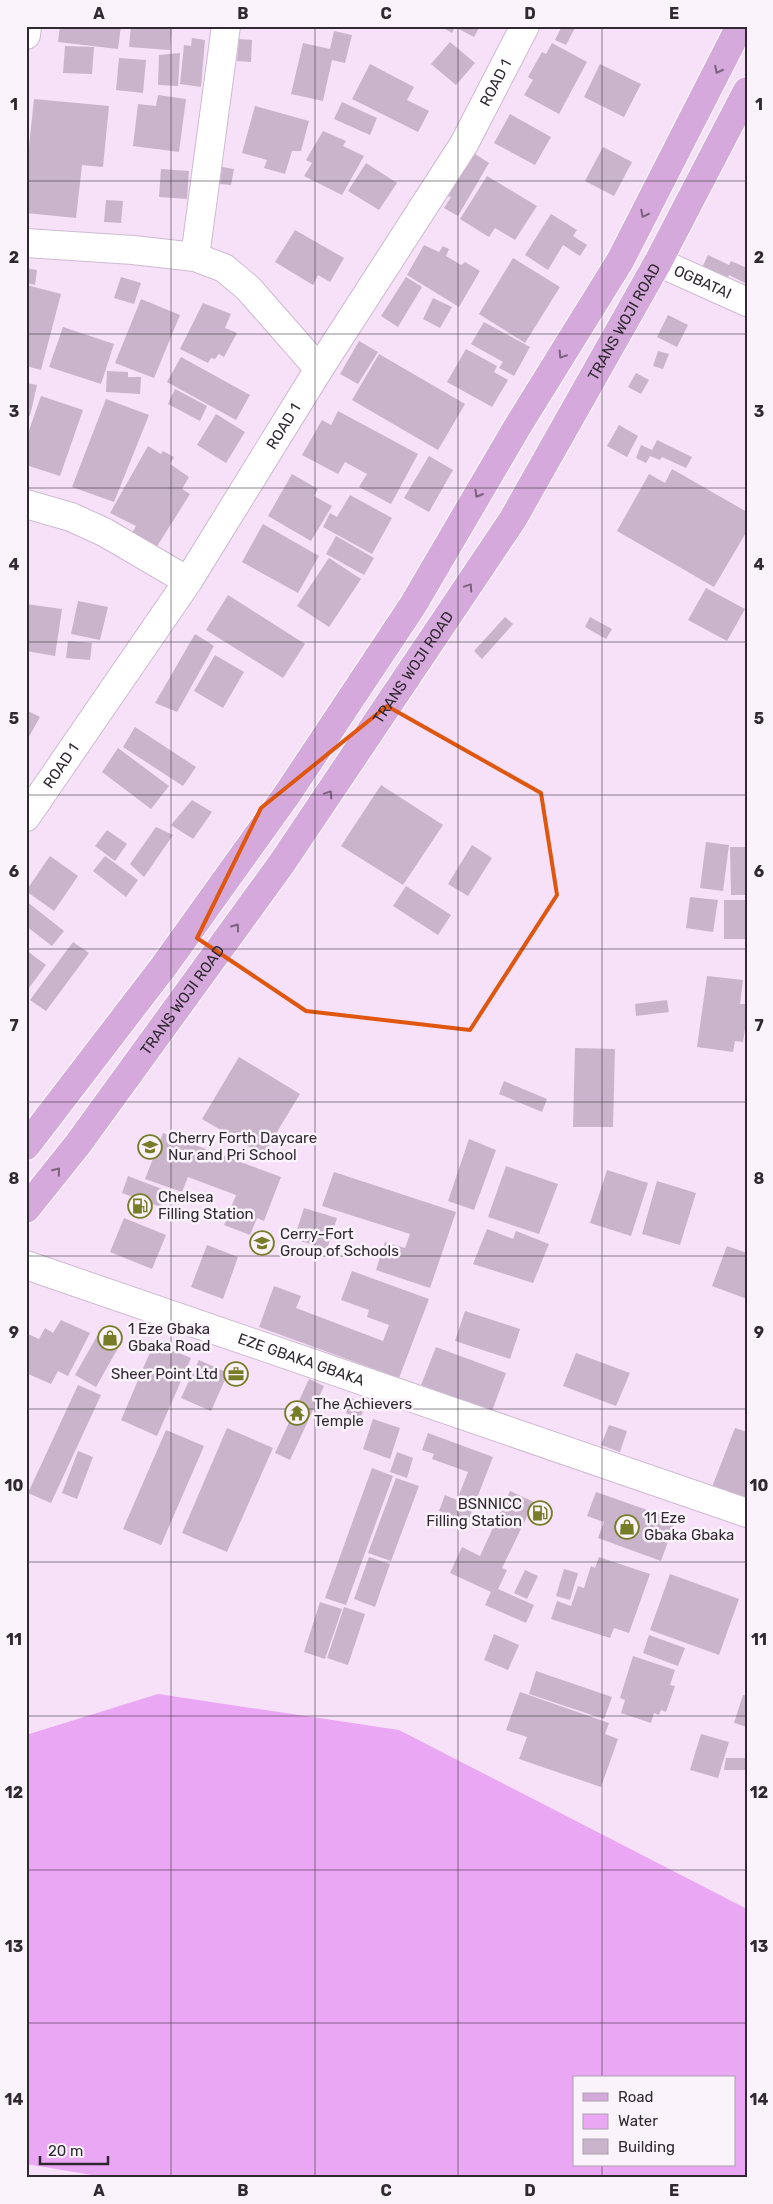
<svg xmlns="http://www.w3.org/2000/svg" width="773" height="2204" viewBox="0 0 773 2204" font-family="Rubik,sans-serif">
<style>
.water{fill:#eaa7f3;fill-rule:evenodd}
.building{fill:#c9b4cb}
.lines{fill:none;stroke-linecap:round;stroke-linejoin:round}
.minor-casing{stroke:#cebad1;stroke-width:30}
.major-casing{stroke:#fff;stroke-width:30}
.minor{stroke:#fff;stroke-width:28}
.major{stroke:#d6a9dc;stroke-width:28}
.oneway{stroke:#7b637e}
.marked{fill:none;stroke:#df570e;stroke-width:4;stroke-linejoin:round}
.grid{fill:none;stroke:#302931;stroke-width:1;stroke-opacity:0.55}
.labels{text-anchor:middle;stroke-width:5;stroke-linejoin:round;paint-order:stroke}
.street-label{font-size:15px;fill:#302931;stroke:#fbf3fc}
.poi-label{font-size:15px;fill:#302931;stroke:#fbf3fc;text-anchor:start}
.neatline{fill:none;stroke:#302931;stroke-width:2}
.grid-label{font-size:16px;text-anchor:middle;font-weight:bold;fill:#302931}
</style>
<rect width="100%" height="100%" fill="#f6e1f9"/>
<path class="water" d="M158,1694l241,36 348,179v269h-637l-84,-14v-429zM574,2078h160v87h-160z"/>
<g class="building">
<path d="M60,26h61l-3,23 -60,-7z"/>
<path d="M131,26h41l-2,24 -41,-3z"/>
<path d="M440,26h40l-6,11 -19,-10 -3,6z"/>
<path d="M562,26h14l-10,19 -11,-5z"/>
<path d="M334,31l18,4 -7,28 -13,-3 -9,41 -32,-7 12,-51 27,6z"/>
<path d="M192,38l13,2 -4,47 -21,-3 4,-39 7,1z"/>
<path d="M239,39l13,1 -1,22 -14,-1z"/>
<path d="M450,42l25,21 -19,22 -25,-21z"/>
<path d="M552,43l35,19 -28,52 -35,-19 9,-15 -5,-3 14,-25 4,2z"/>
<path d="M65,46l29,1 -2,27 -29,-1z"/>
<path d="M180,53l-2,33 -20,-1 1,-30z"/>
<path d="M119,58l27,2 -3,33 -27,-3z"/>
<path d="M370,64l44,23 -7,13 22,11 -11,21 -66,-33z"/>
<path d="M600,64l41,20 -17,33 -40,-20z"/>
<path d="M158,95l28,4 -7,53 -46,-6 5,-42 18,2z"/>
<path d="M34,99l75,7 -6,61 -21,-2 -6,53 -50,-5v-38z"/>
<path d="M342,102l35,16 -7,17 -36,-16z"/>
<path d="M255,106l54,15 -8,30h-9l-7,23 -21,-6 3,-8 -25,-7z"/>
<path d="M510,114l41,23 -16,28 -41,-22z"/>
<path d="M323,131l23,10 -3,5 21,10 -22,39 -38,-19 8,-13 -6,-3z"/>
<path d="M603,147l29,15 -18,34 -29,-15z"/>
<path d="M472,152l17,11 -31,53 -14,-8 7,-11 -5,-1z"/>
<path d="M366,163l31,20 -18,27 -31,-19z"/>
<path d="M222,167l12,2 -3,16 -11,-1z"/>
<path d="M161,169l28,2 -2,28 -28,-2z"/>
<path d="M487,176l50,30 -22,34 -20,-12 -6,9 -29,-18z"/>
<path d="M106,200l17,1 -2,22 -17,-1z"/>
<path d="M551,214l26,16 -4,6 14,9 -7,11 -17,-11 -15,25 -23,-15z"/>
<path d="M295,230l49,28 -14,24 -12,-7 -5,10 -38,-23z"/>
<path d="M424,245l15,7 4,-6 6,3 -3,7 15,9 4,-3 15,9 -21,36 -52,-32z"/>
<path d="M708,255l21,10 2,-4 16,7v16l-18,-9 -3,8 -25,-13z"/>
<path d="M513,258l47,29 -35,56 -46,-29z"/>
<path d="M26,268l11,2 -2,15 -9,-2z"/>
<path d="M121,277l20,6 -7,21 -20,-6z"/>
<path d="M406,277l16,10 -24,40 -17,-11z"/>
<path d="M27,285l34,9 -20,76 -15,-4z"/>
<path d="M433,298l19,9 -12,21 -17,-9z"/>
<path d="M141,299l39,16 -26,63 -39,-15z"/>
<path d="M203,303l28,11 -6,14 12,5 -13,24 -5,-3 -4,5 -4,-1 -3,5 -28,-14z"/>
<path d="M668,315l20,10 -11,22 -20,-10z"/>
<path d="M484,322l46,25 -16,29 -15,-8 4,-6 -32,-18z"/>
<path d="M63,327l51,17 -13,40 -52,-17z"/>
<path d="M359,341l19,11 -20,32 -18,-10z"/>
<path d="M466,349l31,17 -3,6 14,8 -16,27 -45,-25z"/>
<path d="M658,351l11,3 -6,15 -10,-3z"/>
<path d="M379,354l86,50 -27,46 -86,-50z"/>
<path d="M181,357l69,38 -14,25 -69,-38z"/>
<path d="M107,371l21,1v5h13l-1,17 -34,-2z"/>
<path d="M636,373l13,7 -8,14 -13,-7z"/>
<path d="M26,383l11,2 -7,31 -4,-1z"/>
<path d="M175,389l32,17 -7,15 -32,-17z"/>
<path d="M41,396l42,14 -23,66 -34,-11v-26z"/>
<path d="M106,399l43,16 -35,87 -42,-15z"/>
<path d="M338,411l80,43 -27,50 -32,-17 8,-13 -22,-12 -7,12 -36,-19 20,-35 9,5z"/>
<path d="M216,414l29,18 -19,31 -29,-18z"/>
<path d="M619,425l19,11 -11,21 -20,-11z"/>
<path d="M657,440l35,17 -6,11 -24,-11 -2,3 -10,-4 -4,7 -10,-5 5,-13 11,5z"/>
<path d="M148,446l13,8 2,-3 11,6 -4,7 19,13 -7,12 8,5 -36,57 -24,-14 6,-11 -26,-13z"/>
<path d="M429,456l24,14 -24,42 -25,-14z"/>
<path d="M672,469l75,43v19l-33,56 -97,-56 32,-57 16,9z"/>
<path d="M292,474l26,15 -4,7 18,10 -21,35 -43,-25z"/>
<path d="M350,495l42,23 -20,36 -49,-27 7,-14 7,4z"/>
<path d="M263,524l56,32 -21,37 -56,-31z"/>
<path d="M336,536l38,22 -10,17 -38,-21z"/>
<path d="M329,558l32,21 -32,48 -32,-21z"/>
<path d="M706,588l39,21 -18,32 -39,-21z"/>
<path d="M228,595l77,49 -22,34 -77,-48z"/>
<path d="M78,601l30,6 -8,33 -29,-6z"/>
<path d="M26,604l36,5 -7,47 -29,-5z"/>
<path d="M505,617l8,7 -31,35 -8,-8z"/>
<path d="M590,617l22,12 -6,10 -21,-12z"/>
<path d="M195,634l19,12 -37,66 -22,-9z"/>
<path d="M68,641l24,2 -2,17 -24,-2z"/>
<path d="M215,655l29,17 -21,36 -29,-17z"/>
<path d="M26,710l14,7 -14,25z"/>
<path d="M135,727l61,40 -13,19 -60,-39z"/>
<path d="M118,748l51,38 -18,23 -49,-37z"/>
<path d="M381,785l62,40 -40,60 -62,-39z"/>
<path d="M192,800l20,12 -19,27 -22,-14z"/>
<path d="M156,827l17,8 -29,42 -14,-13z"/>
<path d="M107,830l20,14 -12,17 -20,-15z"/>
<path d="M706,842l23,3 -6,46 -23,-3z"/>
<path d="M472,845l20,13 -24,38 -20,-12z"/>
<path d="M730,847h17v48h-16z"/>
<path d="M50,856l28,20 -24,35 -28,-20z"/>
<path d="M105,856l33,24 -12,17 -33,-26z"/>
<path d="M406,886l45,29 -13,20 -45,-29z"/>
<path d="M690,897l28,3 -5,32 -27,-4z"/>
<rect x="724" y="900" width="23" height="39"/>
<path d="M26,901l38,30 -12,15 -26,-20z"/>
<path d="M73,942l16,11 -43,58 -16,-11z"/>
<path d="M26,950l20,15 -20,27z"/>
<path d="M707,976l36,4 -3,24h7v11l-4,27 -8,-1 -2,11 -36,-5z"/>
<path d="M667,1000l2,12 -33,4 -1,-12z"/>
<path d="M575,1048l40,1 -2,78h-40z"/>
<path d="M239,1057l61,37 -37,61 -61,-36z"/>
<path d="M504,1081l43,18 -5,13 -43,-18z"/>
<path d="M163,1133l118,44 -17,44 -7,-3 -7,17 -26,-10 12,-30 -48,-18 -6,15 -37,-13z"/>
<path d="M469,1139l27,11 -22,60 -26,-9z"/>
<path d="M506,1166l52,18 -19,50 -51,-17z"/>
<path d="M607,1170l41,13 -17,53 -41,-13z"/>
<path d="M334,1172l122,40 -26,76 -54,-18 9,-28 20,6 5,-14 -88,-28z"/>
<path d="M128,1176l39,15 -6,16 -39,-14z"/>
<path d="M657,1181l39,12 -16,52 -38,-11z"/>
<path d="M304,1208l33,10 -10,31 -33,-10z"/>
<path d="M124,1218l42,17 -14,34 -42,-17z"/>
<path d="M487,1229l26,10 3,-8 33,13 -16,39 -60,-19z"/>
<path d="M207,1245l31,12 -15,42 -32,-12z"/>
<path d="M727,1246l20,7v46l-35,-13z"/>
<path d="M352,1271l77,28 -30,79 -140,-51 15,-41 27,10 -5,12 87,33 6,-16 -22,-8 2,-7 -28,-10z"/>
<path d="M465,1311l55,18 -10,30 -55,-18z"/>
<path d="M61,1320l29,13 -22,43 -10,-5 -7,13 -25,-11v-40l13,6 6,-11 8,5z"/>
<path d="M97,1336l21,12 -22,39 -21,-12z"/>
<path d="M154,1343l37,15 -34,78 -36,-16z"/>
<path d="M436,1347l70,26 -14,38 -71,-26z"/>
<path d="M576,1353l54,20 -14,33 -53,-20z"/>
<path d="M199,1360l29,13 -17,38 -30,-13z"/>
<path d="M309,1379l15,7 -34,74 -15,-7z"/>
<path d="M78,1385l23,10 -50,108 -23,-10z"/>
<path d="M351,1398l15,6 -6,15 -14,-6z"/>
<path d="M373,1419l27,9 -10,31 -27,-10z"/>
<path d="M609,1425l18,6 -7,21 -19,-7z"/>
<path d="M227,1428l46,20 -46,104 -45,-19z"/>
<path d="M735,1428l12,4v70l-37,-10z"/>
<path d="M166,1430l38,16 -43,99 -38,-16z"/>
<path d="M428,1433l65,24 -25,64 -29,-10 6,-16 12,5 11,-28 -36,-13 2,-5 -12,-4z"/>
<path d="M78,1451l15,6 -16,42 -15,-6z"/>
<path d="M397,1452l16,6 -6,20 -17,-6z"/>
<path d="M372,1468l21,8 -47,129 -21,-7z"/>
<path d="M396,1478l23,8 -28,75 -23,-8z"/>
<path d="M510,1491l24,11 -32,66 5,2 -9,19 36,16 -8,18 -41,-18 6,-13 -41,-19 12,-26 18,9z"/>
<path d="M596,1492l80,28 -15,41 -63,-23 6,-16 -17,-6z"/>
<path d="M369,1557l21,7 -15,43 -21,-8z"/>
<path d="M599,1557l51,17 -21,59 -15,-5 -4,10 -59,-19 6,-18 14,5 7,-20 6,2 7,-22 4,2z"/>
<path d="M564,1569l14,4 -8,27 -14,-4z"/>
<path d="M525,1570l13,6 -11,23 -13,-6z"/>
<path d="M670,1574l69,25 -20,56 -69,-25z"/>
<path d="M320,1602l22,7 -17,50 -21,-7z"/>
<path d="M344,1607l21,7 -17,51 -21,-7z"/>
<path d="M494,1634l25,11 -11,25 -24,-10z"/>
<path d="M649,1635l36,13 -7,18 -35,-13z"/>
<path d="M633,1656l42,14 -5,15 5,1 -9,26 -5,-2 -2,5 -5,-2 -3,10 -30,-10 4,-13 -5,-2z"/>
<path d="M536,1671l76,26 -8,22 -75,-25z"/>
<path d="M520,1692l89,31 -4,11 13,5 -17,48 -82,-28 8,-22 -21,-7z"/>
<path d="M743,1695l4,1v31l-13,-4z"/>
<path d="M701,1734l28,8 -11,36 -28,-8z"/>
<path d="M726,1758h21l-1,12h-22z"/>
</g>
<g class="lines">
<g class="minor-casing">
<g id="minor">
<path d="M26,35l1,-9"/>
<path d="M26,243l107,7 62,7 29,11 24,20 71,81"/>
<path d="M195,257l31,-231"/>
<path id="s1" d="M658,262l89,40"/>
<path d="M26,504l45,13 33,15 84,49"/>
<path id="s2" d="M26,817l162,-236 131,-212 145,-225 61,-118"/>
<path id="s3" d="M26,1265l721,248"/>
</g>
</g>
<g class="major-casing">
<g id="major">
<path d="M26,1146l138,-180 124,-173 125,-188 103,-176 104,-168 120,-235"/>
<path id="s4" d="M26,1209l52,-65 204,-281 231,-344 145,-257 89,-171"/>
</g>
</g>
<use href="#minor" class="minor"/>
<use href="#major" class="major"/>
</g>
<defs><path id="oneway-chevron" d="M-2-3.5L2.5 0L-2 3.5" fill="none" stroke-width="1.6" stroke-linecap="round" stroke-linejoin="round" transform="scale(1.25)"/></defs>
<g class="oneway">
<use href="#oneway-chevron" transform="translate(718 70) rotate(117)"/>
<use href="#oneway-chevron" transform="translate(644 214) rotate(117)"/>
<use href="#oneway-chevron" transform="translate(562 355) rotate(122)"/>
<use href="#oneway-chevron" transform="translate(478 494) rotate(120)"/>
<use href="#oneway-chevron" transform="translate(469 587) rotate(-56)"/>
<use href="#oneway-chevron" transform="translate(329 794) rotate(-56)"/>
<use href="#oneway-chevron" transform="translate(236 927) rotate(-54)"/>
<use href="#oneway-chevron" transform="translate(57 1171) rotate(-51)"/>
</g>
<path class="marked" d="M387,706l154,87 16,102 -87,135 -164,-19 -109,-73 64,-130z"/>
<path class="grid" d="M171,26v2152M315,26v2152M458,26v2152M602,26v2052M26,181h721M26,334h721M26,488h721M26,642h721M26,795h721M26,949h721M26,1102h721M26,1256h721M26,1409h721M26,1562h721M26,1716h721M26,1870h721M26,2023h721M602,2165v13"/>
<defs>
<g id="school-ring" transform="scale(1.25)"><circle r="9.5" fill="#fbf3fc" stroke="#777c26" stroke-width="1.5"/><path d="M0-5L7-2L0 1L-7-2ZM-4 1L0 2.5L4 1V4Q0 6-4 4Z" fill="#777c26"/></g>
<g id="fuel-ring" transform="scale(1.25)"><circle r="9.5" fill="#fbf3fc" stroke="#777c26" stroke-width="1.5"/><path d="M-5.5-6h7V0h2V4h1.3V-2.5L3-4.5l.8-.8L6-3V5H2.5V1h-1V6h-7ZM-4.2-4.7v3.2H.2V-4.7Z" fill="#777c26"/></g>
<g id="shop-ring" transform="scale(1.25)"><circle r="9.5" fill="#fbf3fc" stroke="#777c26" stroke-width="1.5"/><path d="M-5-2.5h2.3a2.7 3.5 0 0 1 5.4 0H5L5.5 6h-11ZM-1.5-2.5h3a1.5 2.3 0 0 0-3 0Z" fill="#777c26"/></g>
<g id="office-ring" transform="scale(1.25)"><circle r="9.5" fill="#fbf3fc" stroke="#777c26" stroke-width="1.5"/><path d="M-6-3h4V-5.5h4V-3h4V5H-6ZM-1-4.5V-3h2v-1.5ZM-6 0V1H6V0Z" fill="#777c26"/></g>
<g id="temple-ring" transform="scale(1.25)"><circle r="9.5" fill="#fbf3fc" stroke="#777c26" stroke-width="1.5"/><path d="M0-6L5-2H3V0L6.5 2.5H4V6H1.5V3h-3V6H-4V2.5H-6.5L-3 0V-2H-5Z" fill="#777c26"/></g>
</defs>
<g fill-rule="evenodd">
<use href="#school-ring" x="150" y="1147"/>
<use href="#fuel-ring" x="140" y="1206"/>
<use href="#school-ring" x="262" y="1243"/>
<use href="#shop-ring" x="110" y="1338"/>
<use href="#office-ring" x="236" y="1374"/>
<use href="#temple-ring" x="297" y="1413"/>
<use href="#fuel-ring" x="540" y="1513"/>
<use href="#shop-ring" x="627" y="1527"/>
</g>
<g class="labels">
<g class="street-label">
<text dy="5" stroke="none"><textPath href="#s2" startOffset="872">ROAD 1</textPath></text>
<text dy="5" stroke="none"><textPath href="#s1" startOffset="49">OGBATAI</textPath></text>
<text dy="5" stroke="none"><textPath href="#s4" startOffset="1071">TRANS WOJI ROAD</textPath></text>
<text dy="5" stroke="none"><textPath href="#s2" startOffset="468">ROAD 1</textPath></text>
<text dy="5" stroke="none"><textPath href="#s4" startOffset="666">TRANS WOJI ROAD</textPath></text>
<text dy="5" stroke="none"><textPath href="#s2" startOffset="62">ROAD 1</textPath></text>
<text dy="5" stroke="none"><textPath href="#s4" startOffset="261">TRANS WOJI ROAD</textPath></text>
<text dy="5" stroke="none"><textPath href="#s3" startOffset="291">EZE GBAKA GBAKA</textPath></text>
</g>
<g class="poi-label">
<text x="168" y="1143">Cherry Forth Daycare<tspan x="168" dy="17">Nur and Pri School</tspan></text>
<text x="158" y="1202">Chelsea<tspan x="158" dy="17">Filling Station</tspan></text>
<text x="280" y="1239">Cerry-Fort<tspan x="280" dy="17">Group of Schools</tspan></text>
<text x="128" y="1334">1 Eze Gbaka<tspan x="128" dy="17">Gbaka Road</tspan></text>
<text x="218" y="1379" text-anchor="end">Sheer Point Ltd</text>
<text x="314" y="1409">The Achievers<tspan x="314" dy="17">Temple</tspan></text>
<text x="522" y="1509" text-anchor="end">BSNNICC<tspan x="522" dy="17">Filling Station</tspan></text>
<text x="644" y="1523">11 Eze<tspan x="644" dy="17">Gbaka Gbaka</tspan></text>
</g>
</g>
<rect width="773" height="2204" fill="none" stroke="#fbf3fc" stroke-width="55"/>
<rect x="573" y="2076" width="162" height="90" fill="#fbf3fc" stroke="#aaa2ab"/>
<rect x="583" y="2093" width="25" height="8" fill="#d6a9dc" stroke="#aaa2ab"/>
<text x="618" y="2102" font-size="15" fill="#302931">Road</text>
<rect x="583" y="2114" width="25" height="15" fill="#eaa7f3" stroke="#aaa2ab"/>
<text x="618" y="2126" font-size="15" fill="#302931">Water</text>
<rect x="583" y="2139" width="25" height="15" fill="#c9b4cb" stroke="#aaa2ab"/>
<text x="618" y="2152" font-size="15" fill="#302931">Building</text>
<path d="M40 2156v8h68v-8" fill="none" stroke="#302931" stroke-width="2.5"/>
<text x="48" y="2156" font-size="15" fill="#302931" stroke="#fbf3fc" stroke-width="4" paint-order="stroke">20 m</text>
<rect x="28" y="28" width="718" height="2148" class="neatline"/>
<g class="grid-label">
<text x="99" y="19">A</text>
<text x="243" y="19">B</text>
<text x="386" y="19">C</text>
<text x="530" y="19">D</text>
<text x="674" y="19">E</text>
<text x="14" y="110">1</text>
<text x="759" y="110">1</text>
<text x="14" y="263">2</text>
<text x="759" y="263">2</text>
<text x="14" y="417">3</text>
<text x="759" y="417">3</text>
<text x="14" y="570">4</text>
<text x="759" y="570">4</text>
<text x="14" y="724">5</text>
<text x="759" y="724">5</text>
<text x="14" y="877">6</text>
<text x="759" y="877">6</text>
<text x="14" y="1031">7</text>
<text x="759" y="1031">7</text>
<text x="14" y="1184">8</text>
<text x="759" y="1184">8</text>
<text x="14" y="1338">9</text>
<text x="759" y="1338">9</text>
<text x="14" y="1491">10</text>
<text x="759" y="1491">10</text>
<text x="14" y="1645">11</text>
<text x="759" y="1645">11</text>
<text x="14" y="1798">12</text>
<text x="759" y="1798">12</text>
<text x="14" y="1952">13</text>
<text x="759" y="1952">13</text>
<text x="14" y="2105">14</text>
<text x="759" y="2105">14</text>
<text x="99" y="2196">A</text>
<text x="243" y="2196">B</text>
<text x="386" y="2196">C</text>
<text x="530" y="2196">D</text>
<text x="674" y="2196">E</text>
</g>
</svg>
